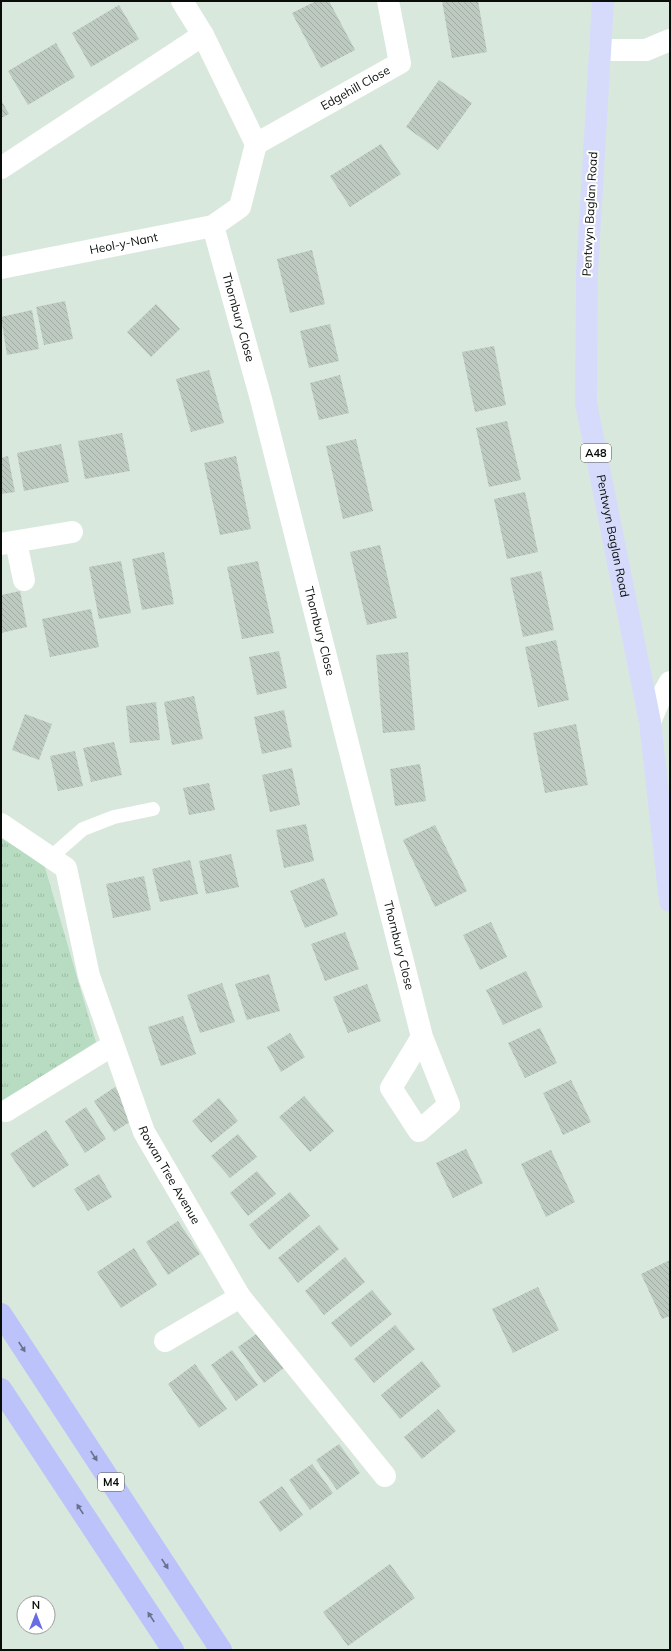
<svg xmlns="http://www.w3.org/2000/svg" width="671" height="1651" viewBox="0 0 671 1651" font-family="Mulish,sans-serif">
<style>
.park{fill:url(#park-tufts)}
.building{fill:url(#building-back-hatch)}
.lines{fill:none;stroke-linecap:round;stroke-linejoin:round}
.service{stroke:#fff;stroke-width:14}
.minor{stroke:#fff;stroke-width:22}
.primary{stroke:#d6dbfc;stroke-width:22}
.motorway{stroke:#bbc3fa;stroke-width:22}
.oneway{fill:#6a718e}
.labels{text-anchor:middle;stroke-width:4;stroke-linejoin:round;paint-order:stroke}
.shield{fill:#fff;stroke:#525653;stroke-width:1}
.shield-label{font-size:11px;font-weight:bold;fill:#080d09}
.street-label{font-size:12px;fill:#080d09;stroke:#fff}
</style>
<defs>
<pattern id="park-tufts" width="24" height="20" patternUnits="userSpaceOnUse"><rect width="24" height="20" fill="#b7dcc1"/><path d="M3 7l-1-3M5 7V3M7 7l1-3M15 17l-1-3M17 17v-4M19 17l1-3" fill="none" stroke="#9cbca4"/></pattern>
<pattern id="building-back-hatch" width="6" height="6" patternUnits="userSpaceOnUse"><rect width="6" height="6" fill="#bccac0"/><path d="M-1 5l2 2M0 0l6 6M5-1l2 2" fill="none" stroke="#a0aca4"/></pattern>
</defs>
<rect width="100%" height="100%" fill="#d9e8dd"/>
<path class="park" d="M1,838l43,26 52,178 -95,60z"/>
<g class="building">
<path d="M316,1h13l26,49 -34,18 -29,-55z"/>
<path d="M442,1h36l9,51 -35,6z"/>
<path d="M119,5l20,34 -48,28 -19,-34z"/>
<path d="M56,43l19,34 -47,28 -20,-34z"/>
<path d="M439,80l33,23 -34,47 -32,-23z"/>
<path d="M1,100l8,14 -8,4z"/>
<path d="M381,144l20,30 -51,33 -20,-31z"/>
<path d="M312,250l13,54 -35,9 -13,-54z"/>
<path d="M65,301l8,38 -29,6 -8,-38z"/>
<path d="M156,304l24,25 -29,28 -24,-25z"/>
<path d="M32,310l7,39 -32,6 -6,-38z"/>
<path d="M330,324l9,37 -30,7 -9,-37z"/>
<path d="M494,346l12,59 -31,7 -13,-60z"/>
<path d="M209,370l15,53 -33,9 -15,-53z"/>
<path d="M340,375l9,38 -30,7 -9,-37z"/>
<path d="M507,421l14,59 -32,7 -13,-59z"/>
<path d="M122,433l8,38 -45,8 -7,-38z"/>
<path d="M356,439l17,72 -30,8 -17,-73z"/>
<path d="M61,444l8,38 -45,9 -7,-38z"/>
<path d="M8,456l7,36 -14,2v-36z"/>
<path d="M236,456l15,73 -31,6 -16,-72z"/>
<path d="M525,492l13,60 -31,7 -13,-60z"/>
<path d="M380,545l17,73 -30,7 -17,-73z"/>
<path d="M164,552l10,52 -32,6 -10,-51z"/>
<path d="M121,561l10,52 -32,6 -10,-52z"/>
<path d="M258,561l16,72 -32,6 -15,-72z"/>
<path d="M541,571l13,59 -31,7 -13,-59z"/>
<path d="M20,591l7,36 -26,6v-38z"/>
<path d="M91,609l8,38 -49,10 -8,-38z"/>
<path d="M556,640l13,60 -31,7 -13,-60z"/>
<path d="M279,651l8,37 -30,7 -8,-38z"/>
<path d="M408,652l7,78 -32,3 -7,-78z"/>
<path d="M194,696l9,43 -31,6 -8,-43z"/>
<path d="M156,702l4,38 -30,3 -4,-37z"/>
<path d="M284,710l8,37 -30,7 -8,-37z"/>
<path d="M25,714l27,10 -13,36 -27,-10z"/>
<path d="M576,724l12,61 -43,8 -12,-60z"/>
<path d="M114,742l8,33 -31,7 -8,-34z"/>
<path d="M75,751l8,35 -25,5 -8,-35z"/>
<path d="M420,764l6,37 -31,5 -5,-37z"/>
<path d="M292,768l8,37 -30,7 -8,-37z"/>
<path d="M209,783l6,27 -26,5 -6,-27z"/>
<path d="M306,824l8,37 -30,7 -8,-38z"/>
<path d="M435,825l32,66 -32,16 -32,-67z"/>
<path d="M231,854l8,33 -33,7 -7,-33z"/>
<path d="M190,860l8,34 -38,8 -8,-33z"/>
<path d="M144,876l7,34 -38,8 -7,-34z"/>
<path d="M324,878l14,37 -33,13 -15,-37z"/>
<path d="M491,922l16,35 -27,13 -17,-35z"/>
<path d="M345,932l14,37 -34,12 -14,-37z"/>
<path d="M526,971l17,36 -40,18 -17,-35z"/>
<path d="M269,974l11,37 -33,9 -12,-36z"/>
<path d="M222,983l13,39 -35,11 -13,-38z"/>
<path d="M367,984l14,37 -33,12 -15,-36z"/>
<path d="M183,1016l13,38 -35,12 -13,-39z"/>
<path d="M540,1028l17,35 -32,15 -17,-35z"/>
<path d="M290,1033l15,24 -24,15 -14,-25z"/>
<path d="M571,1080l20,42 -28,13 -20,-42z"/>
<path d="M115,1087l21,31 -22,14 -20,-31z"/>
<path d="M304,1096l30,35 -24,21 -31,-35z"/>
<path d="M219,1098l19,23 -27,22 -19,-22z"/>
<path d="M86,1107l20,32 -21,14 -20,-32z"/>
<path d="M46,1130l23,35 -36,23 -23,-34z"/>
<path d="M238,1134l19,23 -27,21 -19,-22z"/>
<path d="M466,1149l17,34 -30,15 -17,-35z"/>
<path d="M551,1150l24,52 -29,15 -25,-53z"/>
<path d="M257,1171l19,23 -28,22 -18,-23z"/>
<path d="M99,1174l13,23 -24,14 -14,-22z"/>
<path d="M290,1192l20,24 -41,34 -20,-25z"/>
<path d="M178,1221l22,33 -32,21 -22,-33z"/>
<path d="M319,1225l20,24 -41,34 -20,-25z"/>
<path d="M134,1248l23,37 -36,23 -24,-36z"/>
<path d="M345,1257l20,25 -41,33 -19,-24z"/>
<path d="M670,1260v56l-8,3 -21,-45z"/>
<path d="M538,1287l21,43 -46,23 -21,-44z"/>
<path d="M372,1290l20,24 -41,33 -20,-24z"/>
<path d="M395,1325l20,24 -41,34 -20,-24z"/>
<path d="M259,1332l26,35 -21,16 -26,-36z"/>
<path d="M232,1350l26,35 -22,16 -25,-36z"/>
<path d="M422,1361l19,25 -41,33 -19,-24z"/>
<path d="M195,1364l32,45 -28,19 -31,-44z"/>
<path d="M438,1409l18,22 -34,28 -18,-22z"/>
<path d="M339,1444l21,29 -23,17 -21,-30z"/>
<path d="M312,1464l21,29 -23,17 -21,-30z"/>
<path d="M282,1486l21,29 -23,17 -21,-30z"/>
<path d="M390,1564l25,34 -67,48 -25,-34z"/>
</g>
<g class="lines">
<path class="service" d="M51,857l32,-28 31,-12 39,-8"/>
<g class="minor">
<path d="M600,50h46l24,-10"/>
<path id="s1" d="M256,144l144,-81 -12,-62"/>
<path d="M1,168l202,-133"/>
<path id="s2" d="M213,226l48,173 161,638 27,68 -30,26 -28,-43 31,-51"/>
<path id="s3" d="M1,268l212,-42 27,-19 16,-63 -53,-109 -21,-34"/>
<path d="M16,542l8,38"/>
<path d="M1,544l71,-12"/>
<path d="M650,722l8,-19 12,-21"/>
<path id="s4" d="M1,824l65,44 23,108 55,156 96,165 145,179"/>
<path d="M6,1111l107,-66"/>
<path d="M165,1341l75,-44"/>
</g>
<path class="primary" id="s5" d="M603,1l-16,271 -1,131 64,319 20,179"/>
<g class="motorway">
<path d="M1,1314l220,336"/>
<path d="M1,1389l172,261"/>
</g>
</g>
<defs><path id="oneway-solid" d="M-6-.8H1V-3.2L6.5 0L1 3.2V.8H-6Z"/></defs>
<g class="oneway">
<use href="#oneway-solid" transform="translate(22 1347) rotate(57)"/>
<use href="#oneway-solid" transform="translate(94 1456) rotate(57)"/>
<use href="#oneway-solid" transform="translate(80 1509) rotate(-123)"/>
<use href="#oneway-solid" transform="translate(165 1564) rotate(57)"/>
<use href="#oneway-solid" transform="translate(151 1617) rotate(-123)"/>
</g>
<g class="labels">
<g class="shield">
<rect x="581" y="444" width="30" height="18" rx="3"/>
<rect x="98" y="1473" width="26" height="18" rx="3"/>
</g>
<g class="shield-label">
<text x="596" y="457">A48</text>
<text x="111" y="1486">M4</text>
</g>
<g class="street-label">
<text dy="4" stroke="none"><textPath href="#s1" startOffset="114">Edgehill Close</textPath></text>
<text transform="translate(590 214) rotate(-87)" y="4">Pentwyn Baglan Road</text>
<text dy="4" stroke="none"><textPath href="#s3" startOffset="125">Heol-y-Nant</textPath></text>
<text dy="4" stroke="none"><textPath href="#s2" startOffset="95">Thornbury Close</textPath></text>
<text dy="4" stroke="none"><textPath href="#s5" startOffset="538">Pentwyn Baglan Road</textPath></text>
<text dy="4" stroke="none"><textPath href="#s2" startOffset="419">Thornbury Close</textPath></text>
<text dy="4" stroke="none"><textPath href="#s2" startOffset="743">Thornbury Close</textPath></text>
<text dy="4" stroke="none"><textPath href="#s4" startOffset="404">Rowan Tree Avenue</textPath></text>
</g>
</g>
<rect width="671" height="1651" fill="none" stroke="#080d09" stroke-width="4"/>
<g transform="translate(36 1615)"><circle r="19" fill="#ffffff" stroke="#9c9e9d"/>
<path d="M0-3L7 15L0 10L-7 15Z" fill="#686de6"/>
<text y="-6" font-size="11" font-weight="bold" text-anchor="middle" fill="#080d09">N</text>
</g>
</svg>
